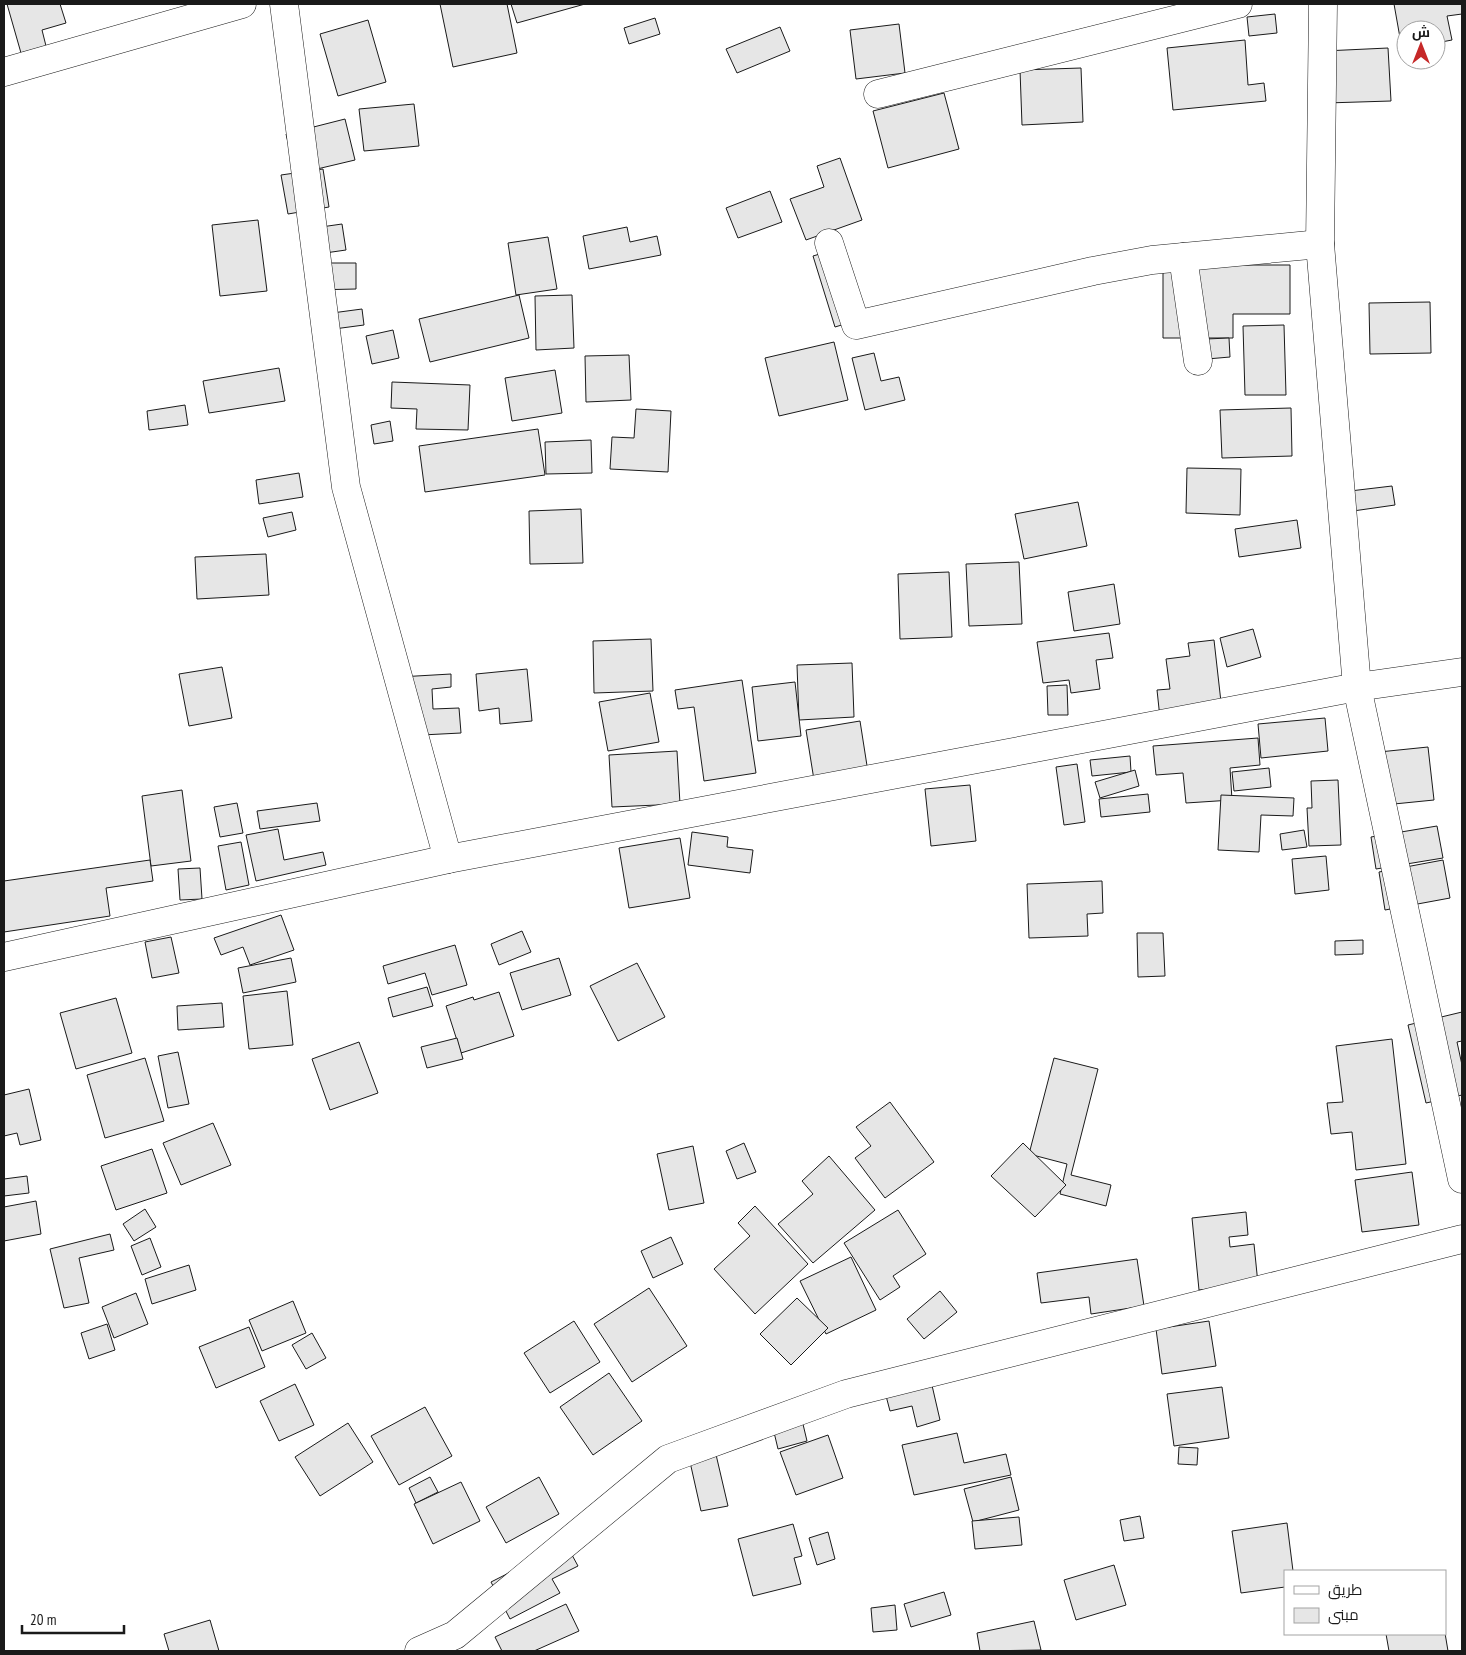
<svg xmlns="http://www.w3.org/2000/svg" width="1466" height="1655" viewBox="0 0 1466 1655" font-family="'PT Sans Narrow',Cairo,sans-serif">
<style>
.building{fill:#e6e6e6;stroke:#1a1a1a}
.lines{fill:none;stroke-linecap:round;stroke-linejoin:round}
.street-casing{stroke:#1a1a1a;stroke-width:29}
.street{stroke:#fff;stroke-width:28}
</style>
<rect width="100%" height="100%" fill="#fff"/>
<g class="building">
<path d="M7,4h53l6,19 -24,7 4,16 -25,7z"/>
<path d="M440,4h67l10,49 -64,14z"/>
<path d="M511,4h74l-68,19z"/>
<path d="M1394,4h68v10l-15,2 5,24 -16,3v-13h-30v19h-4z"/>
<path d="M1275,14l2,19 -28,3 -2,-19z"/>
<path d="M655,18l5,16 -31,10 -5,-16z"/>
<path d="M368,20l18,62 -48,14 -18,-62z"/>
<path d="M899,24l6,49 -49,6 -6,-49z"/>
<path d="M780,27l10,24 -53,22 -11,-24z"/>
<path d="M1245,40l3,45 16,-2 2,18 -93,9 -6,-62z"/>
<path d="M1388,48l3,53 -65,2 -2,-52z"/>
<path d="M1081,68l2,54 -61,3 -2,-55z"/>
<path d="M944,93l15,56 -71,19 -15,-57z"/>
<path d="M414,104l5,42 -55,5 -5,-42z"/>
<path d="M345,119l10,41 -59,14 -10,-40z"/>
<path d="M840,158l22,62 -56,20 -16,-41 34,-12 -7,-21z"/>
<path d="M323,169l6,38 -41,7 -7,-39z"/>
<path d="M770,191l12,31 -44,16 -12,-30z"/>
<path d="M258,220l9,71 -47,5 -8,-71z"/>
<path d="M342,224l4,26 -35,5 -4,-26z"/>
<path d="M627,227l3,15 27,-6 4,19 -72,14 -6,-33z"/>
<path d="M548,237l9,52 -41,6 -8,-52z"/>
<path d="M840,248l25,70 -30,9 -22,-71z"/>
<path d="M311,263h45v26l-45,1z"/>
<path d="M1163,265h127v49h-57v24h-70z"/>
<path d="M519,295l10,43 -99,24 -11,-43z"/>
<path d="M572,295l2,53 -38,2 -1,-54z"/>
<path d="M1430,302l1,51 -61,1 -1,-51z"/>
<path d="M362,309l2,16 -45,6 -2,-16z"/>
<path d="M1284,325l2,70h-41l-2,-69z"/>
<path d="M393,330l6,28 -27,6 -6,-28z"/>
<path d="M1229,338l1,19 -23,2 -1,-20z"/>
<path d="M834,342l14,58 -69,16 -14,-58z"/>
<path d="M874,353l7,28 18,-4 6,23 -40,10 -13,-52z"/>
<path d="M629,355l2,45 -45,2 -1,-46z"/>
<path d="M279,368l6,33 -76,12 -6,-32z"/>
<path d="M555,370l7,43 -50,8 -7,-43z"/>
<path d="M392,382l78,3 -2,45 -52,-1 1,-20 -26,-1z"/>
<path d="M185,405l3,20 -39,5 -2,-19z"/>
<path d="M1291,408l1,48 -70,2 -2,-48z"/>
<path d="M636,409l35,2 -3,61 -58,-3 2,-32 22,1z"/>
<path d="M390,421l3,20 -19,3 -3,-19z"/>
<path d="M538,429l7,46 -120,17 -6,-46z"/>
<path d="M591,440l1,33 -46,1 -1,-32z"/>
<path d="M1187,468l54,1 -1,46 -54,-2z"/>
<path d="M299,473l4,24 -44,7 -3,-24z"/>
<path d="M1392,486l3,19 -42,6 -3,-20z"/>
<path d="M1078,502l9,44 -63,13 -9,-45z"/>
<path d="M581,509l2,54 -53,1 -1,-53z"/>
<path d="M292,512l4,18 -28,7 -5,-19z"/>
<path d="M1297,520l4,28 -62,9 -4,-28z"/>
<path d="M266,554l3,41 -72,4 -2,-42z"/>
<path d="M1019,562l3,62 -53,2 -3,-62z"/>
<path d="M949,572l3,65 -52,2 -2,-65z"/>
<path d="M1114,584l6,40 -46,7 -6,-39z"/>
<path d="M1253,629l8,28 -34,10 -7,-29z"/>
<path d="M1109,633l4,25 -17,2 4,29 -29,4 -2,-13 -26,3 -6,-41z"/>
<path d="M651,639l2,52 -59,2 -1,-52z"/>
<path d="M1214,640l8,71 -62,7 -3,-28 13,-1 -4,-30 24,-3 -2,-13z"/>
<path d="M852,663l2,54 -55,3 -2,-55z"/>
<path d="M222,667l10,51 -43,8 -10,-52z"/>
<path d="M527,669l5,52 -32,3 -1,-16 -20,3 -3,-37z"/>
<path d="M451,674v13l-19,2 1,20 26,-1 2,25 -59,3 -3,-59z"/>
<path d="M742,680l14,93 -52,8 -10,-74 -16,2 -3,-19z"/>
<path d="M795,682l6,54 -43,5 -6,-54z"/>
<path d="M1067,685l1,30h-20l-1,-29z"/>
<path d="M650,693l9,49 -51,9 -9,-49z"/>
<path d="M1325,718l3,33 -67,7 -3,-34z"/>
<path d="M860,721l8,51 -54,8 -8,-50z"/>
<path d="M1258,738l2,27 -30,3 2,32 -46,3 -3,-30 -27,2 -3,-29z"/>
<path d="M1428,747l6,53 -50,5 -5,-53z"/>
<path d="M677,751l3,53 -68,3 -3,-52z"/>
<path d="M1130,756l1,16 -39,4 -2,-16z"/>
<path d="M1077,764l8,58 -21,3 -8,-58z"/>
<path d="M1269,768l2,19 -37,4 -2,-19z"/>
<path d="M1135,770l4,16 -39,12 -5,-16z"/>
<path d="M1338,780l3,65 -32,1 -2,-38h5l-1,-27z"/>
<path d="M970,785l6,56 -45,5 -6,-57z"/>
<path d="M182,790l9,71 -40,5 -9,-70z"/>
<path d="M1148,794l2,18 -49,5 -2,-18z"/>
<path d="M1221,795l73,3 -1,18 -32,-1 -2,37 -41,-2z"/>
<path d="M237,803l6,30 -23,4 -6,-30z"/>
<path d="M317,803l3,18 -60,8 -3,-18z"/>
<path d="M1437,826l6,32 -67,11 -5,-32z"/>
<path d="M278,829l6,31 39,-8 3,13 -70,16 -10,-46z"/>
<path d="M1304,830l3,17 -25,3 -2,-16z"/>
<path d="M692,832l36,5 -1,10 26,3 -3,23 -62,-8z"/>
<path d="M680,838l10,60 -61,10 -10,-60z"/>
<path d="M241,842l8,43 -23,5 -8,-44z"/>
<path d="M1326,856l3,34 -34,4 -3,-35z"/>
<path d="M150,860l3,21 -47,7 4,28 -106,16v-51z"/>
<path d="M1443,860l7,38 -65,12 -6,-38z"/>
<path d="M200,868l2,31 -22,1 -2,-31z"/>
<path d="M1102,881l1,32 -16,1 1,22 -59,2 -2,-54z"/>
<path d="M281,915l13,35 -44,15 -7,-18 -22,8 -7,-17z"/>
<path d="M522,931l9,21 -32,13 -8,-21z"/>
<path d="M1137,933h26l2,43 -27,1z"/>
<path d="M171,937l8,36 -27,5 -7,-36z"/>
<path d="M1363,940v14l-28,1v-14z"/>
<path d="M455,945l12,40 -35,10 -7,-22 -37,11 -5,-18z"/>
<path d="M291,958l5,24 -53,11 -5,-25z"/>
<path d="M559,958l12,37 -49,15 -12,-37z"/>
<path d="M637,963l28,54 -47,24 -28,-55z"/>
<path d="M427,987l6,19 -40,11 -5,-19z"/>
<path d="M287,991l6,54 -44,4 -6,-53z"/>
<path d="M499,992l15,44 -53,17 -15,-47 27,-9 1,3z"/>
<path d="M116,998l16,55 -56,16 -16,-56z"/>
<path d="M222,1003l2,24 -46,3 -1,-24z"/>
<path d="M1462,1012v29l-5,1 5,23v30l-36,8 -18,-78z"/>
<path d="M457,1038l6,21 -36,9 -6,-21z"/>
<path d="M1392,1039l14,125 -50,6 -4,-38 -21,2 -4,-31 16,-1 -7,-56z"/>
<path d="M359,1042l19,51 -48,17 -18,-51z"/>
<path d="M178,1052l11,52 -21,4 -10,-52z"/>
<path d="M145,1058l19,63 -59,17 -18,-63z"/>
<path d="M1054,1058l44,11 -27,106 40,10 -5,21 -46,-12 7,-30 -38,-10z"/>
<path d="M29,1089l12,51 -21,5 -3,-12 -13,3v-41z"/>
<path d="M890,1102l44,60 -49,36 -30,-40 16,-12 -15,-19z"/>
<path d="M213,1123l18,42 -50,20 -18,-42z"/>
<path d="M744,1143l12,29 -19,7 -11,-28z"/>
<path d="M1023,1143l43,42 -31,32 -44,-41z"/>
<path d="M693,1146l11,57 -35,7 -12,-56z"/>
<path d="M152,1149l15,44 -51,17 -15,-44z"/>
<path d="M829,1156l46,54 -62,53 -35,-39 35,-30 -11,-13z"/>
<path d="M1412,1172l7,53 -57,7 -7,-52z"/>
<path d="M27,1176l2,17 -25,3v-17z"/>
<path d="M36,1201l5,33 -37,7v-34z"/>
<path d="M755,1206l53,58 -53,50 -41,-45 36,-33 -12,-13z"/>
<path d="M145,1209l11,18 -22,14 -11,-17z"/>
<path d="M898,1210l28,44 -33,22 7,11 -20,13 -36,-57z"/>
<path d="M1246,1212l2,23 -19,2 1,10 24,-3 4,40 -59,6 -7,-72z"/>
<path d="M110,1234l4,16 -35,8 10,45 -25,5 -14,-59z"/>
<path d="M671,1237l12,27 -30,14 -12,-27z"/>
<path d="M150,1238l11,29 -19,8 -11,-29z"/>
<path d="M851,1257l25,53 -50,24 -26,-53z"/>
<path d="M1137,1259l7,47 -53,8 -2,-17 -48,6 -4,-30z"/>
<path d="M189,1265l7,25 -44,14 -7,-25z"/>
<path d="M649,1288l38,58 -55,36 -38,-58z"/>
<path d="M940,1291l17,21 -33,27 -17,-20z"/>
<path d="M136,1293l12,31 -34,14 -12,-31z"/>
<path d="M797,1298l31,30 -37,37 -31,-31z"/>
<path d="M293,1301l13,32 -44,18 -13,-31z"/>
<path d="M574,1321l26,41 -50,31 -26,-40z"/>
<path d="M1209,1321l7,45 -54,8 -6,-45z"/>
<path d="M107,1324l8,26 -26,9 -8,-26z"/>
<path d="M249,1327l16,40 -49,21 -17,-41z"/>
<path d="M312,1333l14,25 -20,11 -14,-24z"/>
<path d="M609,1373l33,48 -49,34 -33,-48z"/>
<path d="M931,1381l9,39 -23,7 -5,-21 -22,5 -5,-19z"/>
<path d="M295,1384l19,41 -35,16 -19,-40z"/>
<path d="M1222,1387l7,51 -55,8 -7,-52z"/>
<path d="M425,1407l27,49 -53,29 -28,-49z"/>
<path d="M802,1420l5,21 -29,8 -5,-21z"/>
<path d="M348,1423l25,39 -53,34 -25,-39z"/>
<path d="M957,1433l7,30 42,-9 5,21 -97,20 -12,-50z"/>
<path d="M828,1435l15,43 -47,17 -16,-43z"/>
<path d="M714,1446l14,60 -27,5 -13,-58z"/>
<path d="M1179,1447l19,1 -1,17 -19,-1z"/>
<path d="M430,1477l8,15 -22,11 -7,-15z"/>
<path d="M539,1477l20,37 -53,29 -20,-36z"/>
<path d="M1011,1477l8,33 -46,12 -9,-33z"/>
<path d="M461,1482l19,39 -47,23 -19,-40z"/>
<path d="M1140,1516l4,22 -20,3 -4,-21z"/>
<path d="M1019,1517l3,28 -47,4 -3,-28z"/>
<path d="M1287,1523l6,48h-8v16l-44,6 -9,-62z"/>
<path d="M793,1524l9,32 -8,2 7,26 -48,12 -15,-57z"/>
<path d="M828,1532l7,27 -18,6 -8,-27z"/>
<path d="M566,1544l12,22 -26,13 8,14 -50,26 -19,-37z"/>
<path d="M1114,1565l12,40 -50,15 -12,-40z"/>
<path d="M944,1592l7,23 -40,12 -7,-23z"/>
<path d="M566,1604l13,27 -45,20h-32l-7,-14z"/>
<path d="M895,1605l2,25 -24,2 -2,-24z"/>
<path d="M210,1620l9,31h-50l-5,-17z"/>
<path d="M1034,1621l7,29 -61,1 -3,-18z"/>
<path d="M1445,1633l3,18h-59l-3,-17z"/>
</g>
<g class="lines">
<g class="street-casing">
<g id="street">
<path d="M284,4l62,483 102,372"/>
<path d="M1323,4l-3,240 37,443 105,492"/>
<path d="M4,72l238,-68"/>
<path d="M878,94l360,-90"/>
<path d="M829,243l27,82 237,-54 59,-11 168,-16"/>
<path d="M1183,257l15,104"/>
<path d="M4,957l444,-98 909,-172 105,-15"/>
<path d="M419,1651l36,-16 213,-176 178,-65 616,-155"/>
</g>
</g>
<use href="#street" class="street"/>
</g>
<rect width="1466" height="1655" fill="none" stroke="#1a1a1a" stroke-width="10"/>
<rect x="1284" y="1570" width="162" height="65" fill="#ffffff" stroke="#a3a3a3"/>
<rect x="1294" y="1586" width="25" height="8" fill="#ffffff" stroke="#a3a3a3"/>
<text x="1328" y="1595" font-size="15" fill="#1a1a1a">طريق</text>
<rect x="1294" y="1608" width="25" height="15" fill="#e6e6e6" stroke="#a3a3a3"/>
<text x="1328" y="1620" font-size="15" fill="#1a1a1a">مبنى</text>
<g transform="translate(1421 45)"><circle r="24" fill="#ffffff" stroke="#a3a3a3"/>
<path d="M0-4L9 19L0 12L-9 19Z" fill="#c62828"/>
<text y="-8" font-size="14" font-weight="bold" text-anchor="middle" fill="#1a1a1a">ش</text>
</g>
<path d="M22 1625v8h102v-8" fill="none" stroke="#1a1a1a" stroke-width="2.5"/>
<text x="30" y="1625" font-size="15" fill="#1a1a1a" stroke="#ffffff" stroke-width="4" paint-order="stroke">20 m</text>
</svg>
